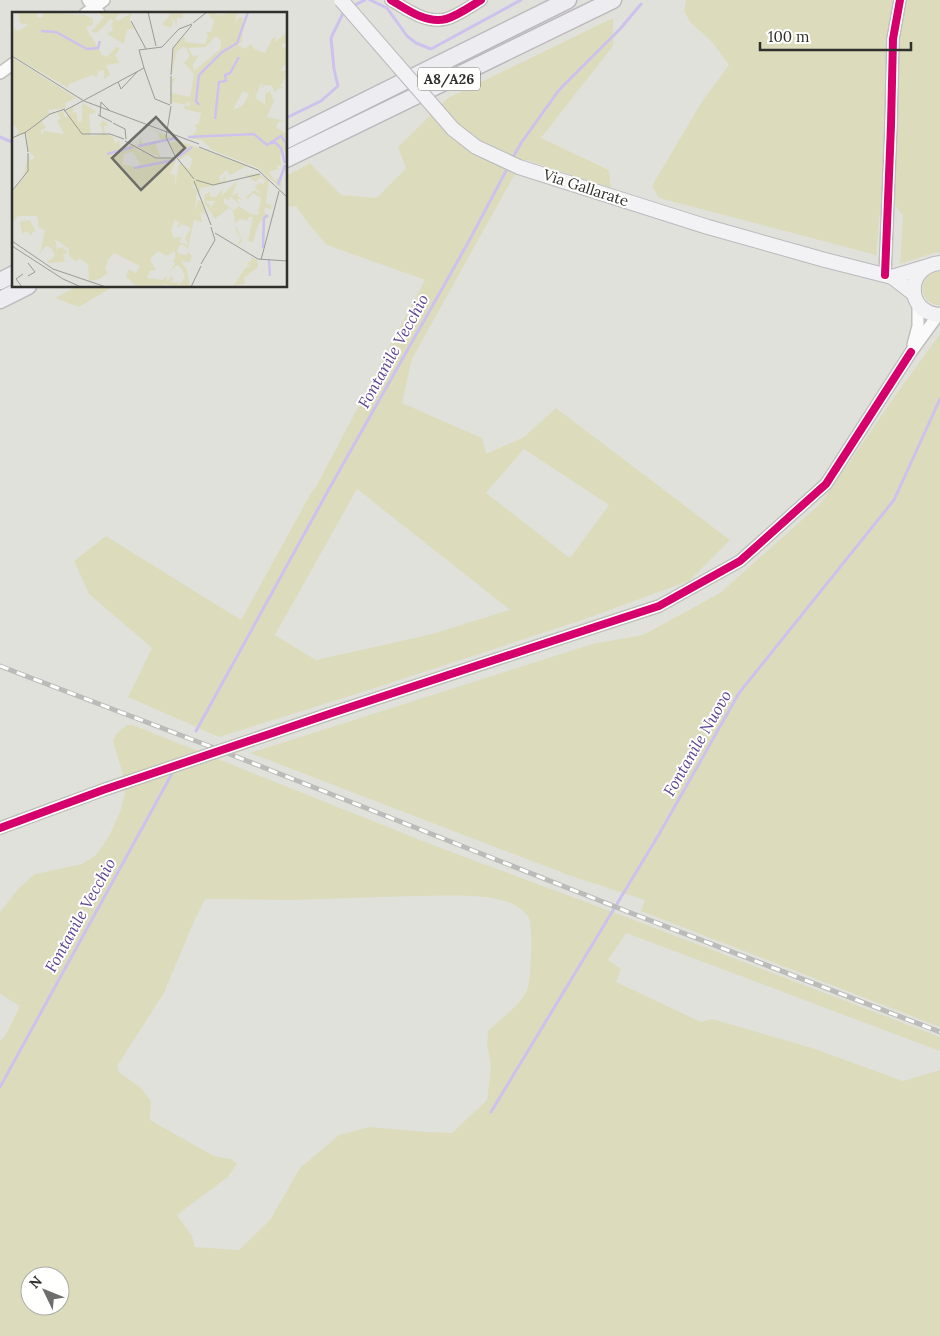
<svg xmlns="http://www.w3.org/2000/svg" width="940" height="1336" viewBox="0 0 940 1336" font-family="Lora,serif">
<style>
.green{fill:#dcdcbd;fill-rule:evenodd}
.lines{fill:none;stroke-linecap:round;stroke-linejoin:round}
.stream{stroke:#cdc2ee;stroke-width:3}
.minor-casing{stroke:#bfbfbb;stroke-width:14}
.major-casing{stroke:#bbb9bd;stroke-width:16}
.highway-casing{stroke:#bbb9bd;stroke-width:19}
.minor{stroke:#fafafa;stroke-width:11}
.major{stroke:#f2f2f4;stroke-width:14}
.highway{stroke:#edecf0;stroke-width:16}
.rail-casing{stroke:#bbbbb9;stroke-width:5}
.rail{stroke:#fffffe;stroke-width:3;stroke-dasharray:9;stroke-linecap:butt}
.minor-bridge-casing{stroke:#bfbfbb;stroke-width:14;stroke-linecap:butt}
.major-bridge-casing{stroke:#bbb9bd;stroke-width:16;stroke-linecap:butt}
.minor-bridge{stroke:#fafafa;stroke-width:11}
.major-bridge{stroke:#f2f2f4;stroke-width:14}
.cycleway-casing{stroke:#fffffe;stroke-width:11}
.cycleway{stroke:#d6006c;stroke-width:8}
.labels{text-anchor:middle;stroke-width:4;stroke-linejoin:round;paint-order:stroke}
.shield{fill:#fffffe;stroke:#6d6d6b;stroke-width:1}
.shield-label{font-size:14px;font-weight:bold;fill:#2f2f2c}
.street-label{font-size:15px;fill:#2f2f2c;stroke:#fffffe}
.water-label{font-size:16px;font-style:italic;fill:#5c4492;stroke:#fffffe}
.inset-river{fill:none;stroke:#cdc2ee;stroke-width:2.5}
.inset-road{fill:none;stroke:#9a9a96;stroke-width:1}
.view{fill:#6d6d6a;fill-opacity:0.15;stroke:#6d6d6a;stroke-width:2.5}
.inset-edge{fill:none;stroke:#2f2f2c;stroke-width:2.5}
</style>
<rect width="100%" height="100%" fill="#e1e1dc"/>
<g class="green">
<path d="M686,0h254v253l-3,-1 -37,12 3,-49 -21,-25 -6,65 -217,-57 -7,-12 49,-83 28,-38 -17,-23 -22,-20 -6,-11z"/>
<path d="M613,18v28l-72,92 68,32 2,18 -85,-28 -15,21 -99,178 -10,44 80,35 4,16 38,-17 32,-29 174,132 -41,41 -107,39 -210,69 -153,48 -91,-40 24,-49 -63,-54 -15,-33 32,-25 135,84 70,-127 6,-8 108,-205 -98,-35 -16,-18 -15,-21 -10,1v-31l24,-13 31,32 36,3 29,-30 -8,-21 50,-49zM524,449l85,56 -39,53 -84,-65zM357,489l152,120v1l-77,24 -116,26 -41,-25z"/>
<path d="M937,270h3v36c-22,-4 -24,-27 -3,-36z"/>
<path d="M77,286h37l-35,21 -24,-9z"/>
<path d="M940,334v693l-299,-116 4,-11 -74,-24 -321,-123 342,-109 51,-9 77,-42 101,-90 74,-107z"/>
<path d="M127,725h6l305,122 191,71 311,119v14l-314,-118 -18,27 13,9 -5,13 85,40 11,-3 100,29 91,33 34,-10 3,-2v267h-940v-295l5,-5 15,-30 -20,-12v-82l19,-24 16,-14 47,-10 14,-9 13,-19 11,-24 5,-19 -2,-18 -10,-34 3,-7zM414,896c27,0 69,-3 94,6 8,3 17,9 21,16 4,9 2,64 -2,72 -8,17 -26,28 -39,41l-1,14 4,21 -4,34 -35,33 -25,-1 -58,-5 -30,8 -39,33 -30,52 -31,30 -44,-3 -3,-11 -15,-21 51,-38 9,-13 -6,-5 -17,-3 -64,-36 1,-19 -10,-13 -22,-16 -2,-6 47,-73 28,-67 13,-27 87,1zM30,1276h30v30h-30z"/>
</g>
<g class="lines">
<g class="stream">
<path d="M370,0l17,8 20,28 9,7 15,6 90,-49"/>
<path d="M351,7l14,-7"/>
<path d="M286,118l35,-17 17,-15 -4,-17 -3,-31 14,-29"/>
<path d="M0,137l14,6"/>
<path d="M512,159l9,-16 38,-53 61,-61 21,-25"/>
<path d="M196,731l133,-242 140,-248 39,-74"/>
<path d="M0,1087l174,-317"/>
<path d="M491,1112l167,-276 81,-143 155,-193 46,-101"/>
</g>
<g class="minor-casing">
<g id="minor">
<path d="M88,0l12,14"/>
<path d="M391,0c15,9 35,24 55,19 11,-3 25,-13 35,-19"/>
<path d="M85,14l19,-14"/>
<path d="M0,73l14,-10"/>
<path d="M885,275l6,-150 2,-86 7,-39"/>
<path d="M913,345l5,-19v-22"/>
<path d="M329,714l330,-108 81,-45 86,-77 85,-132 27,-37"/>
<path d="M0,828l103,-38"/>
</g>
</g>
<g class="major-casing">
<g id="major">
<path d="M453,129l23,18 43,20 189,60 117,33 67,17 22,17"/>
<path d="M940,263c-35,3 -35,50 0,52"/>
<path d="M892,277l33,-10"/>
</g>
</g>
<g class="highway-casing">
<g id="highway">
<path d="M286,140l282,-140"/>
<path d="M286,159l327,-159"/>
<path d="M0,281l14,-7"/>
<path d="M0,300l28,-14"/>
</g>
</g>
<use href="#minor" class="minor"/>
<use href="#major" class="major"/>
<use href="#highway" class="highway"/>
<g class="rail-casing">
<path id="rail" d="M0,666l222,85 409,162 309,119"/>
</g>
<use href="#rail" class="rail"/>
<g class="minor-bridge-casing">
<path id="minor-bridge" d="M103,790l226,-76"/>
</g>
<g class="major-bridge-casing">
<path id="major-bridge" d="M341,0l112,129"/>
</g>
<use href="#minor-bridge" class="minor-bridge"/>
<use href="#major-bridge" class="major-bridge"/>
<g class="cycleway-casing">
<g id="cycleway">
<path d="M391,0c15,9 35,24 55,19 11,-3 25,-13 35,-19"/>
<path d="M885,275l6,-150 2,-86 7,-39"/>
<path d="M0,828l103,-38 226,-76 330,-108 81,-45 86,-77 85,-132"/>
</g>
</g>
<use href="#cycleway" class="cycleway"/>
</g>
<g class="labels">
<rect class="shield" x="418" y="67.5" width="62" height="23" rx="4"/>
<g class="shield-label">
<text x="449" y="84">A8/A26</text>
</g>
<g class="street-label">
<text transform="translate(586 188) rotate(18)" y="5">Via Gallarate</text>
</g>
<g class="water-label">
<text transform="translate(393 351) rotate(-61)" y="6">Fontanile Vecchio</text>
<text transform="translate(697 743) rotate(-60)" y="6">Fontanile Nuovo</text>
<text transform="translate(80 915) rotate(-61)" y="6">Fontanile Vecchio</text>
</g>
</g>
<g transform="translate(12 12)">
<rect width="275" height="275" fill="#e1e1dc"/>
<path d="M6,0h19v6l6,-1v-5l42,3 8,4v6l-7,2 16,28 5,2 9,-10 4,1 -5,8 5,7 -14,2 4,10 -6,4v-9l-5,1 -3,6 -3,-2 -24,9 -1,4 -56,-33v-24l3,1 -3,-6 6,5 10,-6 -8,-2zM86,0l23,1 -6,5 3,3 15,-9 -4,8 5,8 -7,2 -3,14 -17,-10 6,-4 -2,-6 3,-3 -3,-2 -14,14 -6,-1 13,-15zM156,0l15,1 -1,6 -5,-2v7l-6,-7 2,7 -2,4 -9,-4 8,-9zM195,0h11l-3,2 3,1 19,-3 -2,11 3,-5h5l-1,23 -4,4 7,4 6,-5 3,5 11,4 7,-14 4,-2 -1,5 12,-10v13l-3,-2 -3,3 6,3v17l-3,-1 -3,6 6,-1v6l-7,10 4,2 -7,1 -2,4 -3,-7 -7,-1 -3,4 2,-7 -3,7 1,-7 -7,16 10,6v-10l5,-3 4,10 -7,16 17,4 -6,1 -2,5 11,7v22l-4,-6 2,13 -3,-9 -2,1 1,11 4,2 -8,-3 1,4 -9,3 6,9 11,-12 -5,9 1,11 -24,-21 -46,-18 -10,-10 -12,-1 7,-9 -2,-5 4,-2 2,-10 -17,-4 1,-4 5,1 -1,-5 -4,4 -13,-3 -2,-9 2,-14 5,-2 -5,6 -1,10 19,4 4,-23 -10,-11 6,-7 -4,-8 -3,-1 -6,4 -5,24 2,-28 10,-11 1,6 20,2 3,-8 -2,-4h5l3,-11zM204,24l5,5 -1,8 -26,22 -1,-7 6,-9 -6,1 -5,-8 18,-1zM231,79l6,3 -6,11 -10,5zM0,45l64,41 -11,5 1,5 -18,2 2,4 -9,6 5,8 -5,2 1,5 2,-4 20,3 -7,-14 4,-1 -4,-7 6,-1 2,6 3,-1 -2,-5 9,-5 -3,7 4,-1 2,10 4,-1v-19l14,10 -7,2 2,22 12,-2 -2,-8h-2l4,-6 6,5 -5,1 1,8 8,2 2,7 4,-3 2,9 2,-3 13,-2 9,23 -6,-18 20,10h18l-7,15 5,1v11l4,-23 11,6 2,-10 -4,-4 -9,5 -9,-16 7,-4 70,26 -17,9 2,6 -5,-11 -7,6 -2,-2 3,8 2,-1v-3l3,-2 -1,7 -24,5 -2,6 -4,-9 -3,1 5,4 -2,21 3,-11 3,1 5,13 -6,-2 2,10 -8,-2 -6,29 -6,-5 -4,3v6l9,2 1,-4 4,5 -2,6 -9,-1 6,9 3,17h-8l-3,-4 -1,4 -14,-3 -2,3h-25l-11,-10 2,-8 8,4 4,-7 -26,-13 -6,7 -3,10 3,2 -8,7 -11,2 -1,-17 -9,-6 -1,3 -4,-1 -5,-4v-7l-14,-10 2,10 6,-2 5,6 -5,1 2,8 -19,1 9,-7 -4,-8 -5,-2 -6,7 5,-23 -6,-2 -2,-12h-19l-6,7v-31l16,-20 -5,4 6,-23 1,8 5,-4 -7,-6 -2,-21 -1,7v-3l-10,1 4,-3 -7,-10zM120,140l9,12 -6,3 -13,-3 2,-10zM163,208l4,2 -1,6 4,-4 9,4 -6,10 3,7 -9,-3 3,-5 -8,1 -3,-8zM146,239l8,5 9,-5v8l-3,1 3,3 -6,9 8,-7 4,3 4,9 -4,6 -11,-1 4,-3 -5,-5 2,4 -5,3 1,-6 -4,5 -16,-2 3,-7 6,-1 -6,-11zM136,116l26,10 -19,5 6,15 -23,-11 2,-10 3,7 17,-4 -2,-7zM246,162l11,6 -3,23 6,3 -2,4 -4,-3 -2,4 6,7h-5l-1,5 -2,-3 -3,3 -6,19 -5,-1 5,-24h-4l-2,4 -7,-2 -5,5 7,15 -1,4 -5,2 5,-6 -5,-9 -3,-20 -4,-2 -14,11 -12,-18 7,3v5l5,-8h-11l1,-7 5,-2v4l6,1 6,-8v6l15,-14 -5,15 6,-4v5l5,3 -6,-1 3,6 -10,-9 -1,5 -5,-3v5l10,7 5,-4 12,8 7,1 3,-17 -8,-5 -5,6 -2,-2 8,-7 9,5 -8,-7 3,-5 6,1 1,-4 -5,-3 -4,5 -11,-7zM18,208l6,12 -3,-1 -2,5 -3,-5 -6,3 -2,-12zM239,245l6,2 1,8 -14,11 1,6 -12,2 13,-19h5l-5,-3 6,-4z" fill="#dcdcbd" fill-rule="evenodd"/>
<path class="inset-river" d="M29,19l15,1 31,17 11,-1 2,-7M187,93l-3,-4 3,-26 22,-22 16,-10 11,-31M203,107l4,-37 7,-1 -1,-6 5,-2 9,-16M176,125l66,-3 13,11 14,-9 5,7 1,16M259,131h5l5,5 4,15M126,134l38,-8M95,142l26,-7M166,145l14,-10M122,156l41,-8M266,173l7,-20M251,236l1,-30 4,-3M257,248l1,16"/>
<path class="inset-road" d="M136,0l8,34M119,9l15,28M181,11l14,-11M0,44l72,45 115,43M132,56l-5,-18 23,-3 17,-18 13,-5M132,56l11,31 15,6M159,63l2,-27 19,-23M106,70l3,7 17,-18M159,92v-28M159,94l-5,31 10,21M52,99l80,-43M53,99l17,23h28l14,5M86,103l14,7M88,104l1,-14 9,9M101,111l12,6 1,10M13,120l3,20M14,120l24,-18 15,-5M0,126l14,-6M113,129l31,17h19M187,135l59,23 29,27M165,146l17,21M184,168l17,5 47,-11M182,169l17,44M0,179l16,-20v-18M203,221l43,26 29,2M0,229l41,28 53,18M0,234l51,33 18,8M249,248l18,-69M189,252l14,-24 -4,-13M16,264l7,-4 -7,-9M10,275l-6,-8 7,-5M179,275l10,-21"/>
<path class="view" d="M144,105l29,31 -44,42 -29,-32z"/>
<rect width="275" height="275" class="inset-edge"/>
</g>
<g transform="translate(45 1291) rotate(313)"><circle r="24" fill="#fffffe" stroke="#acacaa"/>
<path d="M0-4L9 19L0 12L-9 19Z" fill="#6d6d6a"/>
<text y="-8" font-size="14" font-weight="bold" text-anchor="middle" fill="#2f2f2c">N</text>
</g>
<path d="M760 42v8h151v-8" fill="none" stroke="#2f2f2c" stroke-width="2.5"/>
<text x="768" y="42" font-size="15" fill="#2f2f2c" stroke="#fffffe" stroke-width="4" paint-order="stroke">100 m</text>
</svg>
